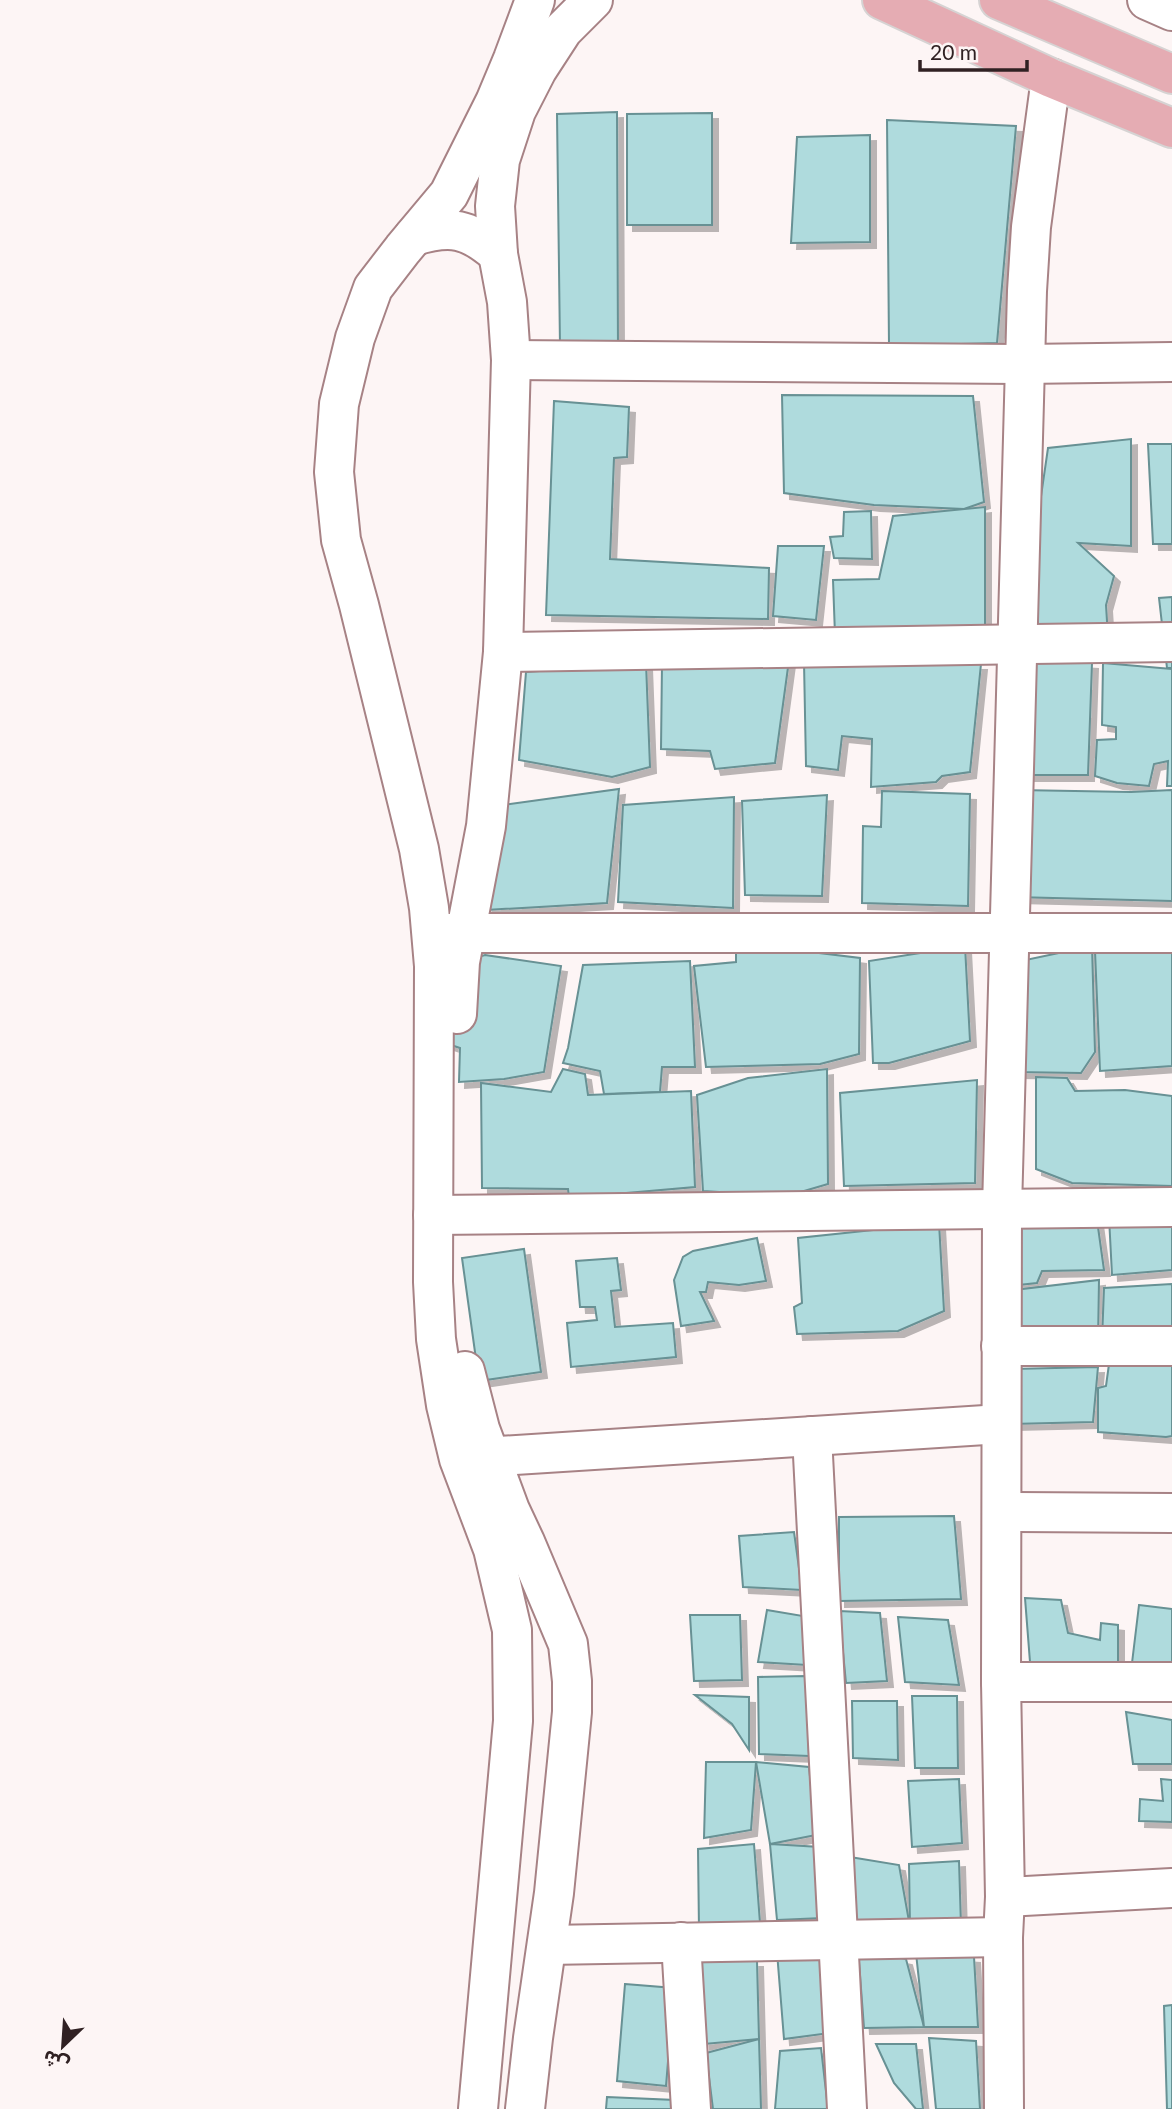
<svg xmlns="http://www.w3.org/2000/svg" width="1172" height="2109" viewBox="0 0 1172 2109" font-family="Lato,'Noto Sans Arabic',sans-serif">
<style>
.building{fill:#afdbdd;stroke:#679194;stroke-width:2;filter:url(#shadow)}
.lines{fill:none;stroke-linecap:round;stroke-linejoin:round}
.minor-casing{stroke:#a78285;stroke-width:42}
.major-casing{stroke:#d6d3d3;stroke-width:42}
.minor{stroke:#fff;stroke-width:38}
.major{stroke:#e5acb3;stroke-width:38}
</style>
<defs>
<filter id="shadow"><feDropShadow dx="6" dy="6" stdDeviation="0" flood-color="#0004"/></filter>
</defs>
<rect width="100%" height="100%" fill="#fdf5f5"/>
<g class="building">
<path d="M617,112l1,240 -58,-6 -3,-232z"/>
<path d="M712,113v112h-85v-111z"/>
<path d="M887,120l129,6 -19,217 -108,3z"/>
<path d="M870,135v107l-79,1 6,-106z"/>
<path d="M782,395l191,1 11,106 -20,7 -90,-4 -90,-12z"/>
<path d="M554,401l75,6 -2,50 -13,1 -4,101 159,9 -1,51 -222,-4z"/>
<path d="M1131,439v107l-53,-3 36,33 -8,29 2,32 -88,4 28,-193z"/>
<path d="M1148,444h24v100h-19z"/>
<path d="M985,507v119l-150,9 -2,-55 46,-1 14,-63z"/>
<path d="M871,511l1,48 -38,-1 -4,-21 13,-1 1,-24z"/>
<path d="M778,546h46l-8,74 -43,-4z"/>
<path d="M1172,597v71h-5l-8,-70z"/>
<path d="M1024,659l68,4 -4,112h-69z"/>
<path d="M789,660l-14,103 -60,6 -5,-18 -49,-2 1,-86z"/>
<path d="M804,662l177,2 -11,108 -28,4 -6,6 -65,5 1,-48 -30,-3 -4,34 -32,-4z"/>
<path d="M646,663l4,104 -38,10 -93,-17 7,-88z"/>
<path d="M1103,663l69,6v117h-5l1,-25 -14,3 -5,22 -32,-3 -22,-7 2,-36 19,-1v-12l-14,-2z"/>
<path d="M619,789l-12,114 -121,7 9,-104z"/>
<path d="M1018,790l113,2 41,-2v111l-158,-4z"/>
<path d="M882,791l88,3 -2,112 -106,-3 1,-77 18,1z"/>
<path d="M827,795l-5,101 -77,-1 -3,-94z"/>
<path d="M734,797l-1,111 -115,-6 5,-97z"/>
<path d="M736,943l124,15 -1,96 -39,10 -114,3 -12,-101 42,-4z"/>
<path d="M965,946l5,95 -81,22h-16l-4,-102z"/>
<path d="M1092,946l3,106 -14,21 -67,-1 -17,-106z"/>
<path d="M1172,946v120l-72,5 -5,-120z"/>
<path d="M485,955l76,11 -17,106 -40,7 -45,3 1,-34 -12,-4 2,-79z"/>
<path d="M690,961l5,106h-33l-2,25 -56,2 -4,-23 -37,-8 5,-15 15,-83z"/>
<path d="M563,1069l22,5 3,21 103,-4 4,96 -126,11 -1,-9 -86,-1 -1,-105 70,9z"/>
<path d="M827,1069l1,115 -41,12 -84,-5 -6,-96 51,-17z"/>
<path d="M1036,1077l31,1 8,13 50,-1 47,6v90l-100,-3 -36,-14z"/>
<path d="M977,1080l-2,103 -131,3 -4,-93z"/>
<path d="M1172,1216v54l-60,5 -3,-58z"/>
<path d="M1097,1220l7,50 -62,1 -5,12 -28,3 -1,-63z"/>
<path d="M939,1223l5,88 -46,20 -101,3 -3,-27 8,-4 -4,-65z"/>
<path d="M757,1238l9,43 -27,4 -31,-3 -2,10h-6l14,29 -33,5 -7,-46 9,-23 10,-6z"/>
<path d="M524,1249l17,123 -62,9 -17,-123z"/>
<path d="M617,1258l4,32 -10,1 4,36 58,-4 3,34 -105,10 -4,-44 30,-3 -2,-13h-15l-4,-46z"/>
<path d="M1099,1280l-1,61 -89,-1 5,-50z"/>
<path d="M1172,1284v56h-70l2,-52z"/>
<path d="M1109,1364h63v72l-6,1 -68,-5v-44l8,-2z"/>
<path d="M1098,1367l-5,55 -82,2 1,-55z"/>
<path d="M954,1516l7,83 -122,2v-84z"/>
<path d="M794,1532l8,58 -59,-3 -4,-51z"/>
<path d="M1025,1598l36,2 7,33 32,7 1,-17 17,2v40l-88,-3z"/>
<path d="M1139,1605l33,4v56l-40,-2z"/>
<path d="M767,1610l36,6 4,49 -49,-3z"/>
<path d="M839,1611l41,2 7,68 -41,2z"/>
<path d="M690,1615h50l2,65 -48,1z"/>
<path d="M898,1617l50,3 11,65 -54,-3z"/>
<path d="M806,1676l3,80 -50,-2 -1,-77z"/>
<path d="M695,1695l54,2v53l-17,-26z"/>
<path d="M912,1696h45l1,72h-43z"/>
<path d="M852,1701h45l1,59 -45,-2z"/>
<path d="M1126,1712l46,8v44h-39z"/>
<path d="M706,1762h50l-5,68 -47,8z"/>
<path d="M756,1762l53,5 7,68 -46,9z"/>
<path d="M959,1779l3,64 -50,4 -4,-66z"/>
<path d="M1161,1779l11,1v42l-33,-1 1,-22 23,2z"/>
<path d="M754,1844l6,79 -61,7 -1,-81z"/>
<path d="M770,1844l50,3 3,71 -46,2z"/>
<path d="M850,1857l49,8 11,62 -55,-2z"/>
<path d="M959,1861l2,65 -51,1 -1,-63z"/>
<path d="M858,1949l48,10 18,68 -60,1z"/>
<path d="M777,1952l49,3 4,78 -46,6z"/>
<path d="M916,1953l58,4 4,70h-54z"/>
<path d="M694,1961h63l2,78 -55,5z"/>
<path d="M625,1984l49,4 -8,98 -49,-5z"/>
<path d="M1172,2005v104h-5l-3,-103z"/>
<path d="M929,2038l47,3 4,68h-44z"/>
<path d="M759,2039l2,70h-48l-7,-56z"/>
<path d="M876,2044h40l7,65h-7l-22,-26z"/>
<path d="M821,2048l7,61h-53l5,-58z"/>
<path d="M607,2097l68,3 -1,9h-68z"/>
</g>
<g class="lines">
<g class="minor-casing">
<g id="minor">
<path d="M1147,0l25,11"/>
<path d="M414,236c37,-11 54,-8 84,18"/>
<path d="M511,360l513,4 148,-2"/>
<path d="M503,652l669,-10"/>
<path d="M439,933h733"/>
<path d="M457,1014l3,-52 26,-136 17,-174 8,-292 -4,-58 -9,-48 -3,-48 5,-46 16,-49 21,-41 26,-40 30,-30"/>
<path d="M433,1215l739,-8"/>
<path d="M1001,1346h171"/>
<path d="M465,1371l15,58 30,81 15,32 43,102 4,37v31l-18,181 -21,145 -8,71"/>
<path d="M812,1436l35,673"/>
<path d="M468,1458l533,-34"/>
<path d="M1002,1512l170,1"/>
<path d="M1001,1682h171"/>
<path d="M1005,1897l167,-9"/>
<path d="M681,1942l10,167"/>
<path d="M547,1945l456,-8"/>
<path d="M478,2109l35,-388 -1,-91 -19,-81 -34,-90 -13,-54 -10,-66 -3,-57 1,-316 -5,-58 -10,-59 -60,-244 -18,-65 -7,-68 5,-68 16,-66 18,-50 30,-39 46,-55 46,-92 18,-43 22,-59"/>
<path d="M1004,2109l-1,-172 2,-40 -4,-215 1,-473 25,-918 4,-64 20,-149"/>
</g>
</g>
<g class="major-casing">
<g id="major">
<path d="M882,0l169,78 121,50"/>
<path d="M999,0l173,74"/>
</g>
</g>
<use href="#minor" class="minor"/>
<use href="#major" class="major"/>
</g>
<g transform="translate(63 2046) rotate(205)" stroke="#fdf5f5" stroke-width="5" paint-order="stroke">
<path d="M0-5L12 26L0 18L-12 26Z" fill="#302123"/>
<text y="-10" font-size="19" font-weight="bold" text-anchor="middle" fill="#302123">ش</text>
</g>
<path d="M920 60v10h107v-10" fill="none" stroke="#302123" stroke-width="3.5"/>
<text x="930" y="60" font-size="21" fill="#302123" stroke="#fdf5f5" stroke-width="5" paint-order="stroke">20 m</text>
</svg>
